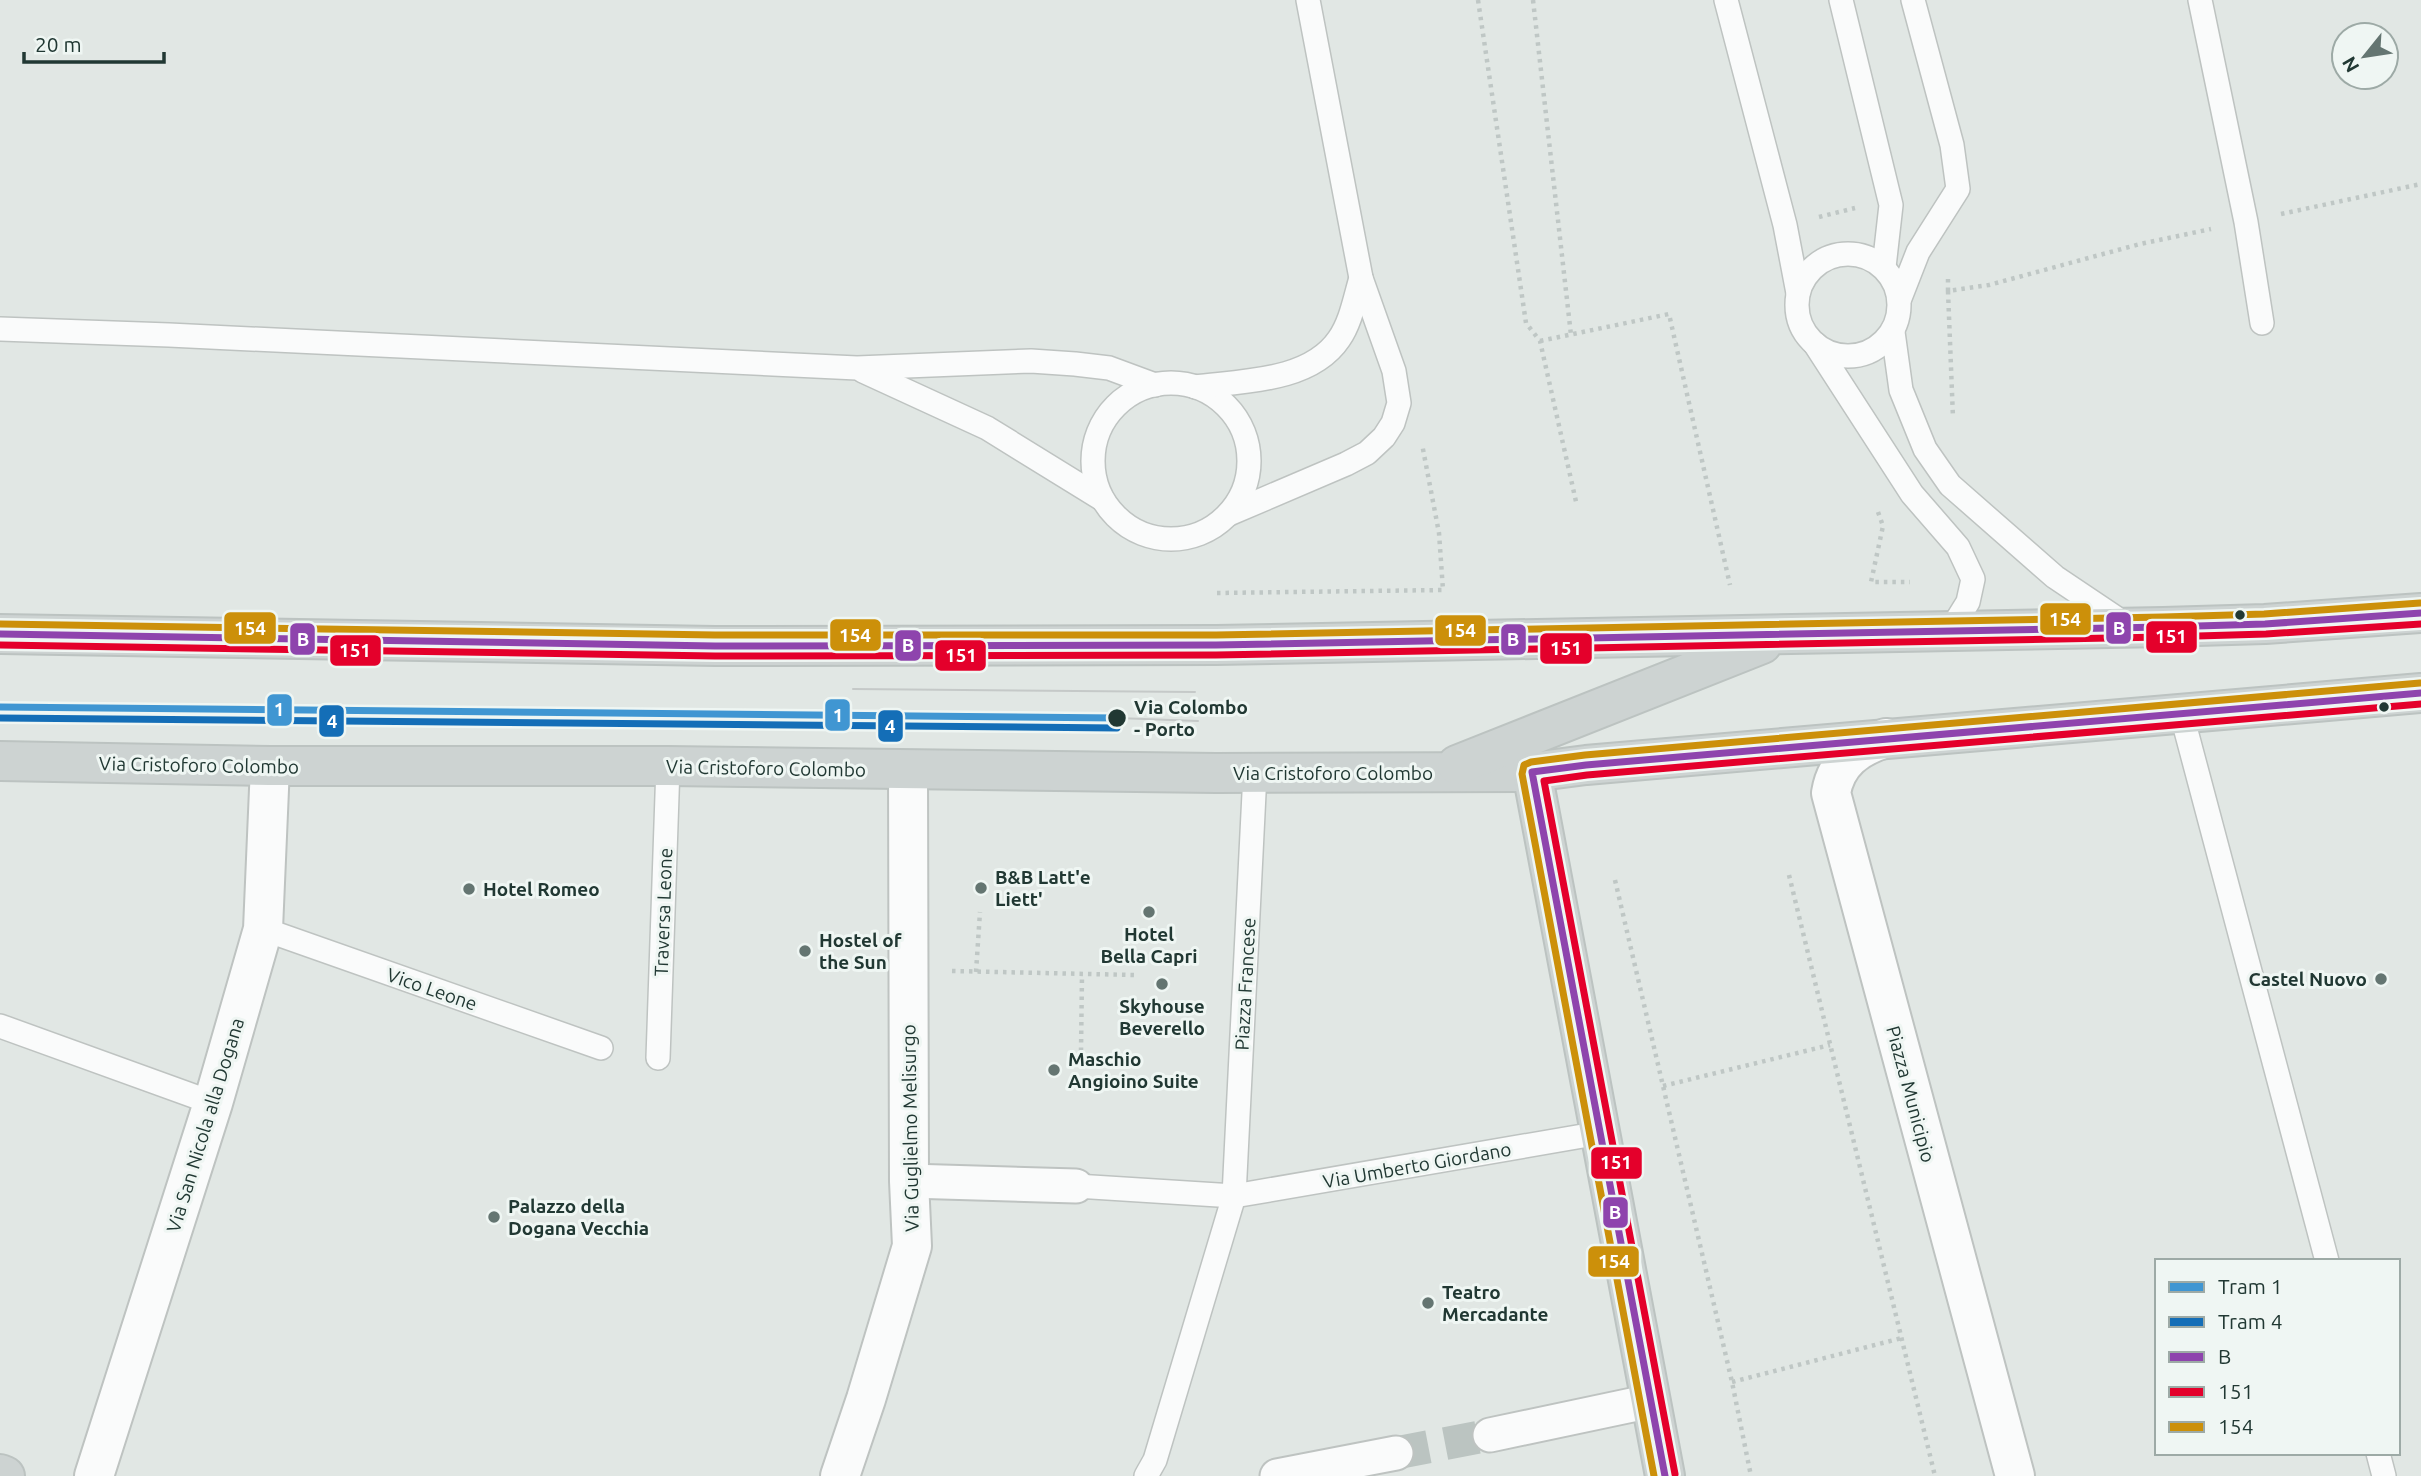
<svg xmlns="http://www.w3.org/2000/svg" width="2421" height="1476" viewBox="0 0 2421 1476" font-family="Ubuntu,sans-serif">
<style>
.lines{fill:none;stroke-linecap:round;stroke-linejoin:round}
.pedestrian-tunnel{stroke:#bbc4c1;stroke-width:33;stroke-dasharray:33 17;stroke-linecap:butt}
.service-casing{stroke:#bec3c1;stroke-width:26}
.pedestrian-casing{stroke:#bec3c1;stroke-width:37}
.minor-casing{stroke:#bec3c1;stroke-width:42}
.primary-casing{stroke:#bcc3c1;stroke-width:42}
.path{stroke:#bfc7c5;stroke-width:4.5;stroke-dasharray:3.5 5;stroke-linecap:butt}
.service{stroke:#fafbfb;stroke-width:23}
.pedestrian{stroke:#fafbfb;stroke-width:33}
.minor{stroke:#fafbfb;stroke-width:38}
.primary{stroke:#cdd3d2;stroke-width:38}
.tram{stroke:#c5c9c8;stroke-width:2}
.bus-1-casing{stroke:#eff6f3;stroke-width:12}
.bus-2-casing{stroke:#eff6f3;stroke-width:12}
.bus-3-casing{stroke:#eff6f3;stroke-width:12}
.bus-1{stroke:#8e44ad;stroke-width:7}
.bus-2{stroke:#e4002b;stroke-width:7}
.bus-3{stroke:#cc900a;stroke-width:7}
.tram-1-casing{stroke:#eff6f3;stroke-width:12}
.tram-2-casing{stroke:#eff6f3;stroke-width:12}
.tram-1{stroke:#4096d2;stroke-width:7}
.tram-2{stroke:#146eb7;stroke-width:7}
.bus-dot{fill:#213833;stroke:#eff6f3;stroke-width:2.5}
.poi-dot{fill:#647571;stroke:#eff6f3;stroke-width:2.5}
.labels{text-anchor:middle;stroke-width:6;stroke-linejoin:round;paint-order:stroke}
.stop-label{font-size:19px;font-weight:bold;fill:#213833;stroke:#eff6f3;text-anchor:start}
.street-label{font-size:19px;fill:#213833;stroke:#eff6f3}
.poi-label{font-size:19px;font-weight:bold;fill:#213833;stroke:#eff6f3;text-anchor:start}
.line-badge{stroke:#eff6f3;stroke-width:2.5}
.badge-label{font-size:19px;text-anchor:middle;font-weight:bold;fill:#fff}
</style>
<rect width="100%" height="100%" fill="#e1e7e4"/>
<g class="lines">
<path class="pedestrian-tunnel" d="M1396,1453l94,-18"/>
<g class="service-casing">
<g id="service">
<path d="M1726,0l59,225 13,68"/>
<path d="M1841,0l50,205 -7,62"/>
<path d="M2200,0l46,222 16,101"/>
<circle cx="1848" cy="305" r="51"/>
<path d="M1900,298l18,-46 40,-63 -6,-44 -39,-145"/>
<path d="M0,329l169,6 688,33 174,-7 44,3 34,4 46,17"/>
<path d="M1893,332l8,58 24,59 25,36 105,92 73,49"/>
<path d="M1815,344l97,150 46,53 15,32 -5,23 -18,29"/>
<path d="M863,371l124,57 115,71"/>
<circle cx="1171" cy="461" r="78"/>
<path d="M1195,387c46,-6 115,-5 144,-48 12,-17 16,-41 22,-61"/>
<path d="M1229,514l117,-50 21,-11 17,-16 9,-14 6,-20 -5,-32 -33,-93 -53,-278"/>
<path d="M2181,712l146,549"/>
<path d="M263,929l338,119"/>
<path d="M0,1026l213,77"/>
<path d="M658,1058l10,-292"/>
<path d="M1076,1186l158,10 366,-63"/>
<path d="M2378,1453l6,23"/>
<path d="M1146,1476l9,-16 79,-264 21,-423"/>
</g>
</g>
<g class="pedestrian-casing">
<g id="pedestrian">
<path d="M909,1181l167,5"/>
<path d="M1490,1435l161,-34"/>
<path d="M1277,1476l119,-23"/>
</g>
</g>
<g class="minor-casing">
<g id="minor">
<path d="M1886,738c-29,9 -50,24 -55,55l184,683"/>
<path d="M94,1476l119,-373 50,-174 7,-163"/>
<path d="M840,1476l26,-77 46,-153 -3,-65 -1,-411"/>
</g>
</g>
<g class="primary-casing">
<g id="primary">
<path d="M0,634l715,12 501,-1 947,-18 102,-3 156,-11"/>
<path d="M0,761l270,5h398l548,7 316,-1 54,-7 835,-72"/>
<path d="M1457,765l305,-121"/>
<path d="M1532,772l133,704"/>
<path d="M0,1474l5,2"/>
</g>
</g>
<g class="path">
<path d="M1478,0l48,323 14,18 37,165"/>
<path d="M1533,0l38,335"/>
<path d="M2281,214l140,-30"/>
<path d="M1819,217l36,-9"/>
<path d="M1948,279v12l41,-6 151,-41 71,-15"/>
<path d="M1948,291l5,127"/>
<path d="M1540,341l129,-27 61,271"/>
<path d="M1878,512l5,14 -12,56h39"/>
<path d="M1217,593l226,-3 -4,-57 -17,-89"/>
<path d="M1789,875l146,601"/>
<path d="M1615,880l117,502 19,94"/>
<path d="M952,971l182,4"/>
<path d="M976,972l4,-60"/>
<path d="M1081,1051l1,-76"/>
<path d="M1663,1086l167,-41"/>
<path d="M1732,1382l170,-44"/>
</g>
<use href="#service" class="service"/>
<use href="#pedestrian" class="pedestrian"/>
<use href="#minor" class="minor"/>
<use href="#primary" class="primary"/>
<g class="tram">
<path d="M853,689l342,3"/>
<path d="M1117,718l81,3"/>
</g>
<g class="bus-1-casing">
<g id="bus-1">
<path d="M0,634l715,12 501,-1 947,-18 102,-3 156,-11"/>
<path d="M1665,1476l-133,-704 54,-7 835,-72"/>
</g>
</g>
<g class="bus-2-casing">
<g id="bus-2">
<path d="M0,645l715,11 501,-1 947,-18 103,-3 155,-10"/>
<path d="M1675,1474l-131,-693 43,-6 834,-71"/>
</g>
</g>
<g class="bus-3-casing">
<g id="bus-3">
<path d="M0,624l715,11h501l947,-18 101,-3 156,-11"/>
<path d="M1654,1476l-132,-702 2,-9 7,-3 54,-7 835,-72"/>
</g>
</g>
<use href="#bus-1" class="bus-1"/>
<use href="#bus-2" class="bus-2"/>
<use href="#bus-3" class="bus-3"/>
<g class="tram-1-casing">
<path id="tram-1" d="M0,707l1117,11"/>
</g>
<g class="tram-2-casing">
<path id="tram-2" d="M0,718l1117,10"/>
</g>
<use href="#tram-1" class="tram-1"/>
<use href="#tram-2" class="tram-2"/>
</g>
<g class="bus-dot">
<circle cx="2240" cy="615" r="6"/>
<circle cx="2384" cy="707" r="6"/>
<circle cx="1117" cy="718" r="10"/>
</g>
<g class="poi-dot">
<circle cx="981" cy="888" r="7"/>
<circle cx="469" cy="889" r="7"/>
<circle cx="1149" cy="912" r="7"/>
<circle cx="805" cy="951" r="7"/>
<circle cx="2381" cy="979" r="7"/>
<circle cx="1162" cy="984" r="7"/>
<circle cx="1054" cy="1070" r="7"/>
<circle cx="494" cy="1217" r="7"/>
<circle cx="1428" cy="1303" r="7"/>
</g>
<g class="labels">
<g class="stop-label">
<text x="1134" y="714">Via Colombo<tspan x="1134" dy="22">- Porto</tspan></text>
</g>
<g class="street-label">
<text transform="translate(199 765) rotate(1)" y="7">Via Cristoforo Colombo</text>
<text transform="translate(766 768) rotate(1)" y="7">Via Cristoforo Colombo</text>
<text x="1333" y="780">Via Cristoforo Colombo</text>
<text transform="translate(663 912) rotate(-88)" y="7">Traversa Leone</text>
<text transform="translate(1245 984) rotate(-87)" y="7">Piazza Francese</text>
<text transform="translate(432 989) rotate(19)" y="7">Vico Leone</text>
<text transform="translate(1911 1094) rotate(75)" y="7">Piazza Municipio</text>
<text transform="translate(205 1125) rotate(-73)" y="7">Via San Nicola alla Dogana</text>
<text transform="translate(910 1128) rotate(-91)" y="7">Via Guglielmo Melisurgo</text>
<text transform="translate(1417 1165) rotate(-10)" y="7">Via Umberto Giordano</text>
</g>
<g class="poi-label">
<text x="995" y="884">B&amp;B Latt'e<tspan x="995" dy="22">Liett'</tspan></text>
<text x="483" y="896">Hotel Romeo</text>
<text x="1149" y="941" text-anchor="middle">Hotel<tspan x="1149" dy="22">Bella Capri</tspan></text>
<text x="819" y="947">Hostel of<tspan x="819" dy="22">the Sun</tspan></text>
<text x="2367" y="986" text-anchor="end">Castel Nuovo</text>
<text x="1162" y="1013" text-anchor="middle">Skyhouse<tspan x="1162" dy="22">Beverello</tspan></text>
<text x="1068" y="1066">Maschio<tspan x="1068" dy="22">Angioino Suite</tspan></text>
<text x="508" y="1213">Palazzo della<tspan x="508" dy="22">Dogana Vecchia</tspan></text>
<text x="1442" y="1299">Teatro<tspan x="1442" dy="22">Mercadante</tspan></text>
</g>
</g>
<g class="line-badge">
<rect x="2039" y="602" width="53" height="34" rx="7" fill="#cc900a"/>
<rect x="2105" y="611" width="27" height="34" rx="7" fill="#8e44ad"/>
<rect x="223" y="611" width="54" height="34" rx="7" fill="#cc900a"/>
<rect x="1434" y="614" width="53" height="33" rx="7" fill="#cc900a"/>
<rect x="829" y="618" width="53" height="34" rx="7" fill="#cc900a"/>
<rect x="2145" y="620" width="53" height="34" rx="7" fill="#e4002b"/>
<rect x="289" y="622" width="27" height="34" rx="7" fill="#8e44ad"/>
<rect x="1500" y="623" width="27" height="33" rx="7" fill="#8e44ad"/>
<rect x="894" y="629" width="28" height="33" rx="7" fill="#8e44ad"/>
<rect x="1539" y="632" width="54" height="33" rx="7" fill="#e4002b"/>
<rect x="329" y="634" width="53" height="33" rx="7" fill="#e4002b"/>
<rect x="934" y="639" width="53" height="33" rx="7" fill="#e4002b"/>
<rect x="266" y="693" width="27" height="34" rx="7" fill="#4096d2"/>
<rect x="824" y="698" width="27" height="34" rx="7" fill="#4096d2"/>
<rect x="318" y="704" width="27" height="34" rx="7" fill="#146eb7"/>
<rect x="877" y="709" width="27" height="34" rx="7" fill="#146eb7"/>
<rect x="1590" y="1146" width="53" height="34" rx="7" fill="#e4002b"/>
<rect x="1602" y="1196" width="27" height="33" rx="7" fill="#8e44ad"/>
<rect x="1587" y="1245" width="53" height="33" rx="7" fill="#cc900a"/>
</g>
<g class="badge-label">
<text x="2065" y="626">154</text>
<text x="2119" y="635">B</text>
<text x="250" y="635">154</text>
<text x="1460" y="637">154</text>
<text x="855" y="642">154</text>
<text x="2171" y="643">151</text>
<text x="303" y="646">B</text>
<text x="1513" y="646">B</text>
<text x="908" y="652">B</text>
<text x="1566" y="655">151</text>
<text x="355" y="657">151</text>
<text x="961" y="662">151</text>
<text x="279" y="716">1</text>
<text x="838" y="722">1</text>
<text x="332" y="728">4</text>
<text x="890" y="733">4</text>
<text x="1616" y="1169">151</text>
<text x="1615" y="1219">B</text>
<text x="1614" y="1268">154</text>
</g>
<rect x="2155" y="1259" width="245" height="196" fill="#eff6f3" stroke="#9daaa6" stroke-width="2"/>
<rect x="2169" y="1282" width="35" height="10" fill="#4096d2" stroke="#9daaa6" stroke-width="2"/>
<text x="2218" y="1294" font-size="21" fill="#213833">Tram 1</text>
<rect x="2169" y="1317" width="35" height="10" fill="#146eb7" stroke="#9daaa6" stroke-width="2"/>
<text x="2218" y="1329" font-size="21" fill="#213833">Tram 4</text>
<rect x="2169" y="1352" width="35" height="10" fill="#8e44ad" stroke="#9daaa6" stroke-width="2"/>
<text x="2218" y="1364" font-size="21" fill="#213833">B</text>
<rect x="2169" y="1387" width="35" height="10" fill="#e4002b" stroke="#9daaa6" stroke-width="2"/>
<text x="2218" y="1399" font-size="21" fill="#213833">151</text>
<rect x="2169" y="1422" width="35" height="10" fill="#cc900a" stroke="#9daaa6" stroke-width="2"/>
<text x="2218" y="1434" font-size="21" fill="#213833">154</text>
<g transform="translate(2365 56) rotate(240)"><circle r="33" fill="#eff6f3" stroke="#9daaa6" stroke-width="2"/>
<path d="M0-5L12 26L0 18L-12 26Z" fill="#647571"/>
<text y="-10" font-size="19" font-weight="bold" text-anchor="middle" fill="#213833">N</text>
</g>
<path d="M24 52v10h140v-10" fill="none" stroke="#213833" stroke-width="3.5"/>
<text x="35" y="52" font-size="21" fill="#213833" stroke="#eff6f3" stroke-width="5" paint-order="stroke">20 m</text>
</svg>
